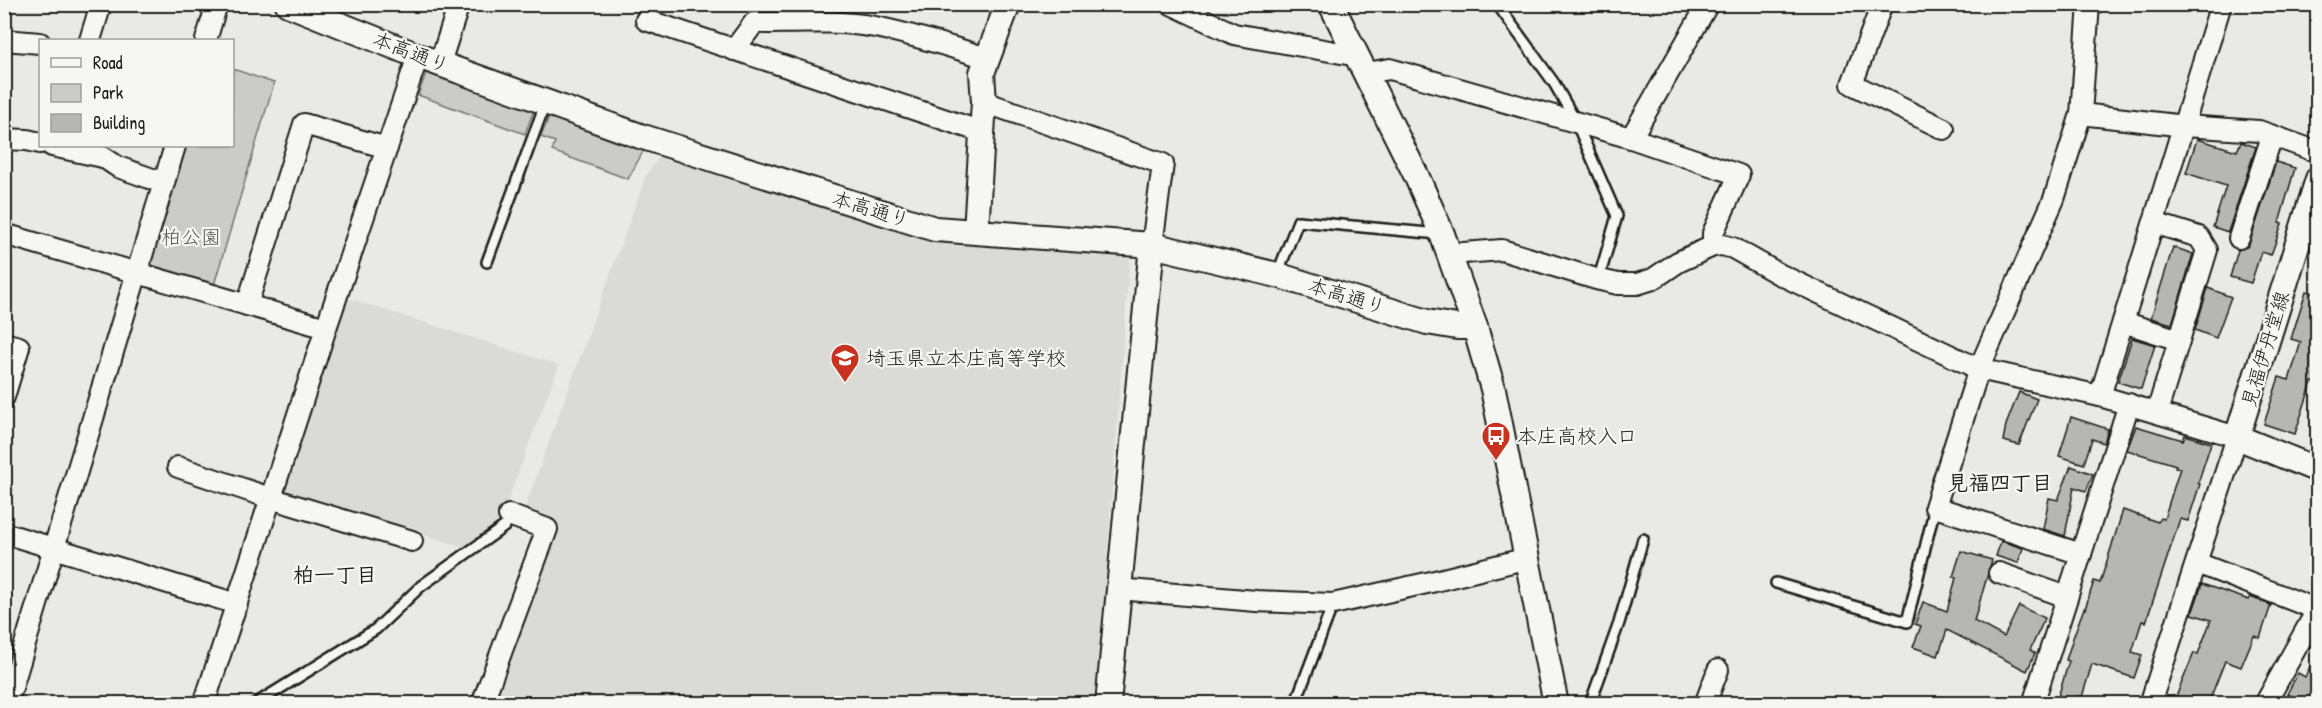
<svg xmlns="http://www.w3.org/2000/svg" width="2322" height="708" viewBox="0 0 2322 708" font-family="'Patrick Hand','Klee One',sans-serif">
<style>
.built{fill:#dadad6}
.green{fill:#cbcbc7;stroke:#747472;stroke-width:1.5}
.building{fill:#b6b6b3;stroke:#1c1c1c;stroke-width:1.5}
.lines{fill:none;stroke-linecap:round;stroke-linejoin:round}
.service-casing{stroke:#1c1c1c;stroke-width:14}
.minor-casing{stroke:#1c1c1c;stroke-width:24}
.tertiary-casing{stroke:#1c1c1c;stroke-width:28}
.service{stroke:#f6f6f2;stroke-width:9}
.minor{stroke:#f6f6f2;stroke-width:20}
.tertiary{stroke:#f6f6f2;stroke-width:24}
.labels{text-anchor:middle;stroke-width:4.5;stroke-linejoin:round;paint-order:stroke}
.street-label{font-size:20px;fill:#1c1c1c;stroke:#f6f6f2}
.park-label{font-size:20px;fill:#51514f;stroke:#f6f6f2}
.poi-label{font-size:20px;fill:#1c1c1c;stroke:#f6f6f2;text-anchor:start}
.neighbourhood-label{font-size:21px;font-weight:bold;fill:#1c1c1c;stroke:#f6f6f2}
</style>
<rect width="100%" height="100%" fill="#e9e9e5"/>
<filter id="ink" filterUnits="userSpaceOnUse"><feTurbulence type="fractalNoise" baseFrequency=".0167" numOctaves="2"/><feDisplacementMap in="SourceGraphic" scale="12" xChannelSelector="R" yChannelSelector="G"/><feConvolveMatrix kernelMatrix="1 2 1 2 8 2 1 2 1" color-interpolation-filters="sRGB"/></filter>
<g filter="url(#ink)">
<g class="built">
<path d="M662,152l272,88 196,15 -34,448 -608,1 66,-180 -31,-11 123,-337z"/>
<path d="M344,297l215,68 -60,158 -34,24 -185,-54z"/>
</g>
<g class="green">
<path d="M428,68l107,39 -10,27 -107,-39z"/>
<path d="M233,69l41,14 -60,202 -63,-18 -5,-8 35,-113h51z"/>
<path d="M552,115l93,33 -17,31 -76,-28 3,-9 -14,-5 7,-18z"/>
</g>
<g class="building">
<path d="M2197,139l40,12 4,-9 15,5 -28,85 -15,-5 13,-41 -40,-13z"/>
<path d="M2276,162l19,6 -16,55 3,1 -11,31 -10,-3 -10,31 -21,-6 8,-27 9,-3 3,-5z"/>
<path d="M2173,247l20,7 -21,70 -21,-6z"/>
<path d="M2208,288l23,9 -15,41 -21,-8z"/>
<path d="M2306,291l12,3v90l-6,-2 -17,52 -31,-10 15,-47 10,3 12,-38 -10,-3z"/>
<path d="M2132,338l23,7 -14,44 -23,-7z"/>
<path d="M2019,392l18,7 -18,46 -16,-4 3,-16z"/>
<path d="M2071,417l37,12 -4,14 -12,-4 -8,25 -25,-8z"/>
<path d="M2136,426l47,14 2,-5 26,8 -13,40 2,1 -12,37 -8,-2 -34,103 -4,-1 -10,31 10,3 -8,23 -42,-14 -10,33 -4,-1 -2,8h-20l13,-43 -3,-1 8,-25 10,-27 1,1 9,-28 6,2 23,-73 35,12 2,-4 4,1 16,-51 -5,-1 1,-2 -49,-15z"/>
<path d="M2071,466l22,8 -7,17 -12,-4 -9,49 -22,-7 6,-31 9,2z"/>
<path d="M2001,541l22,7 -5,15 -22,-7z"/>
<path d="M1961,551l31,9 -18,61 30,16 15,-31 26,12 -15,32 5,3 -8,18 -80,-41 -9,26 -25,-9 8,-21 -6,-2 8,-22 24,9 9,-33 -3,-1z"/>
<path d="M2202,584l47,16 1,-3 21,8 -11,33 -6,-2 -13,31 -16,-6 -15,38 8,5h-45l21,-51 4,1 13,-34 -19,-6z"/>
<path d="M2318,650v37l-9,17h-22l5,-8 -5,-2 11,-21 7,4z"/>
</g>
<g class="lines">
<g class="service-casing">
<g id="service">
<path d="M1497,4l57,79 22,39 41,94 -16,55 -5,8"/>
<path d="M487,262l58,-158"/>
<path d="M1277,275l21,-54 141,13"/>
<path d="M1776,583l131,39 28,-115"/>
<path d="M255,704l121,-75 45,-43 84,-60 4,-11"/>
<path d="M1295,704l38,-100"/>
<path d="M1590,704l29,-81 24,-84"/>
</g>
</g>
<g class="minor-casing">
<g id="minor">
<path d="M1171,4l63,30 124,22"/>
<path d="M1882,4l-30,80 92,45"/>
<path d="M646,20l336,112"/>
<path d="M4,40l36,3"/>
<path d="M90,40l11,-36"/>
<path d="M206,40l11,-36"/>
<path d="M734,50l20,-27c40,0 82,-3 121,4 38,7 75,20 112,31"/>
<path d="M440,63l19,-59"/>
<path d="M1366,73l24,-4 241,69 77,-134"/>
<path d="M984,102l179,62 -11,81"/>
<path d="M2081,114l104,12 74,5 59,21"/>
<path d="M1631,138l108,37 -26,58v13"/>
<path d="M4,139l23,1 13,3"/>
<path d="M52,146l51,11 15,10 46,16"/>
<path d="M2154,223l45,14 8,13 -50,162"/>
<path d="M4,234l322,94"/>
<path d="M2239,238l33,-102"/>
<path d="M1450,254l52,-4 94,29 22,5h19l16,-5 25,-17 35,-16 9,-1 11,3 46,26 200,95 121,27 137,41 -87,267"/>
<path d="M247,305l57,-181 83,24"/>
<path d="M2123,322l56,18"/>
<path d="M4,343l15,4 -15,50"/>
<path d="M2100,396l121,-392"/>
<path d="M178,467l92,31 142,43"/>
<path d="M4,533l233,71"/>
<path d="M2081,554l-146,-47 44,-138 75,-170 27,-85 8,-110"/>
<path d="M2197,563l121,47"/>
<path d="M1999,573l68,24"/>
<path d="M1118,589l138,12 77,3 98,-22 97,-24"/>
<path d="M7,704l168,-558"/>
<path d="M204,704l122,-376 92,-272"/>
<path d="M482,704l65,-175 -38,-14"/>
<path d="M1705,704l13,-34"/>
<path d="M2033,704l96,-300"/>
<path d="M2265,704l52,-94"/>
</g>
</g>
<g class="tertiary-casing">
<g id="tertiary">
<path d="M288,4l130,52 222,80 295,93 217,16 125,30 150,47 30,5h18"/>
<path d="M1331,4l85,171 26,59 33,93 18,62 63,315"/>
<path d="M2318,179l-81,258 81,33"/>
<path d="M976,231l8,-129 -2,-29 26,-69"/>
<path d="M1108,704l44,-459"/>
</g>
</g>
<use href="#service" class="service"/>
<use href="#minor" class="minor"/>
<use href="#tertiary" class="tertiary"/>
</g>
</g>
<defs>
<g id="school-pin" transform="scale(1.5)"><path d="M0 17L-7.5 6A9.5 9.5 0 1 1 7.5 6Z" fill="#c8321e" stroke="#f6f6f2"/><path d="M0-5L7-2L0 1L-7-2ZM-4 1L0 2.5L4 1V4Q0 6-4 4Z" fill="#fff"/></g>
<g id="bus-pin" transform="scale(1.5)"><path d="M0 17L-7.5 6A9.5 9.5 0 1 1 7.5 6Z" fill="#c8321e" stroke="#f6f6f2"/><path d="M-5-6H5V4H4V6H2V4H-2V6H-4V4H-5ZM-3.5-4V0h7V-4ZM-3.5 1.2v1.5H-2V1.2ZM2 1.2v1.5H3.5V1.2Z" fill="#fff"/></g>
</defs>
<g fill-rule="evenodd">
<use href="#school-pin" x="845" y="358"/>
<use href="#bus-pin" x="1496" y="436"/>
</g>
<g class="labels">
<g class="street-label">
<text transform="translate(411 52) rotate(21)" y="7">本高通り</text>
<text transform="translate(871 209) rotate(17)" y="7">本高通り</text>
<text transform="translate(1347 296) rotate(17)" y="7">本高通り</text>
<text transform="translate(2265 349) rotate(-73)" y="7">見福伊丹堂線</text>
</g>
<g class="park-label">
<text x="191" y="244">柏公園</text>
</g>
<g class="poi-label">
<text x="866" y="365">埼玉県立本庄高等学校</text>
<text x="1517" y="443">本庄高校入口</text>
</g>
<g class="neighbourhood-label">
<text x="2000" y="490">見福四丁目</text>
<text x="335" y="582">柏一丁目</text>
</g>
</g>
<rect width="2322" height="708" fill="none" stroke="#f6f6f2" stroke-width="24"/>
<rect x="12" y="12" width="2298" height="684" fill="none" stroke="#1c1c1c" stroke-width="2" filter="url(#ink)"/>
<rect x="39" y="39" width="195" height="108" fill="#f6f6f2" stroke="#9f9f9c" stroke-width="1.5"/>
<rect x="51" y="58" width="30" height="9" fill="#f6f6f2" stroke="#9f9f9c" stroke-width="1.5"/>
<text x="93" y="69" font-size="18" fill="#1c1c1c">Road</text>
<rect x="51" y="84" width="30" height="18" fill="#cbcbc7" stroke="#9f9f9c" stroke-width="1.5"/>
<text x="93" y="99" font-size="18" fill="#1c1c1c">Park</text>
<rect x="51" y="114" width="30" height="18" fill="#b6b6b3" stroke="#9f9f9c" stroke-width="1.5"/>
<text x="93" y="129" font-size="18" fill="#1c1c1c">Building</text>
</svg>
